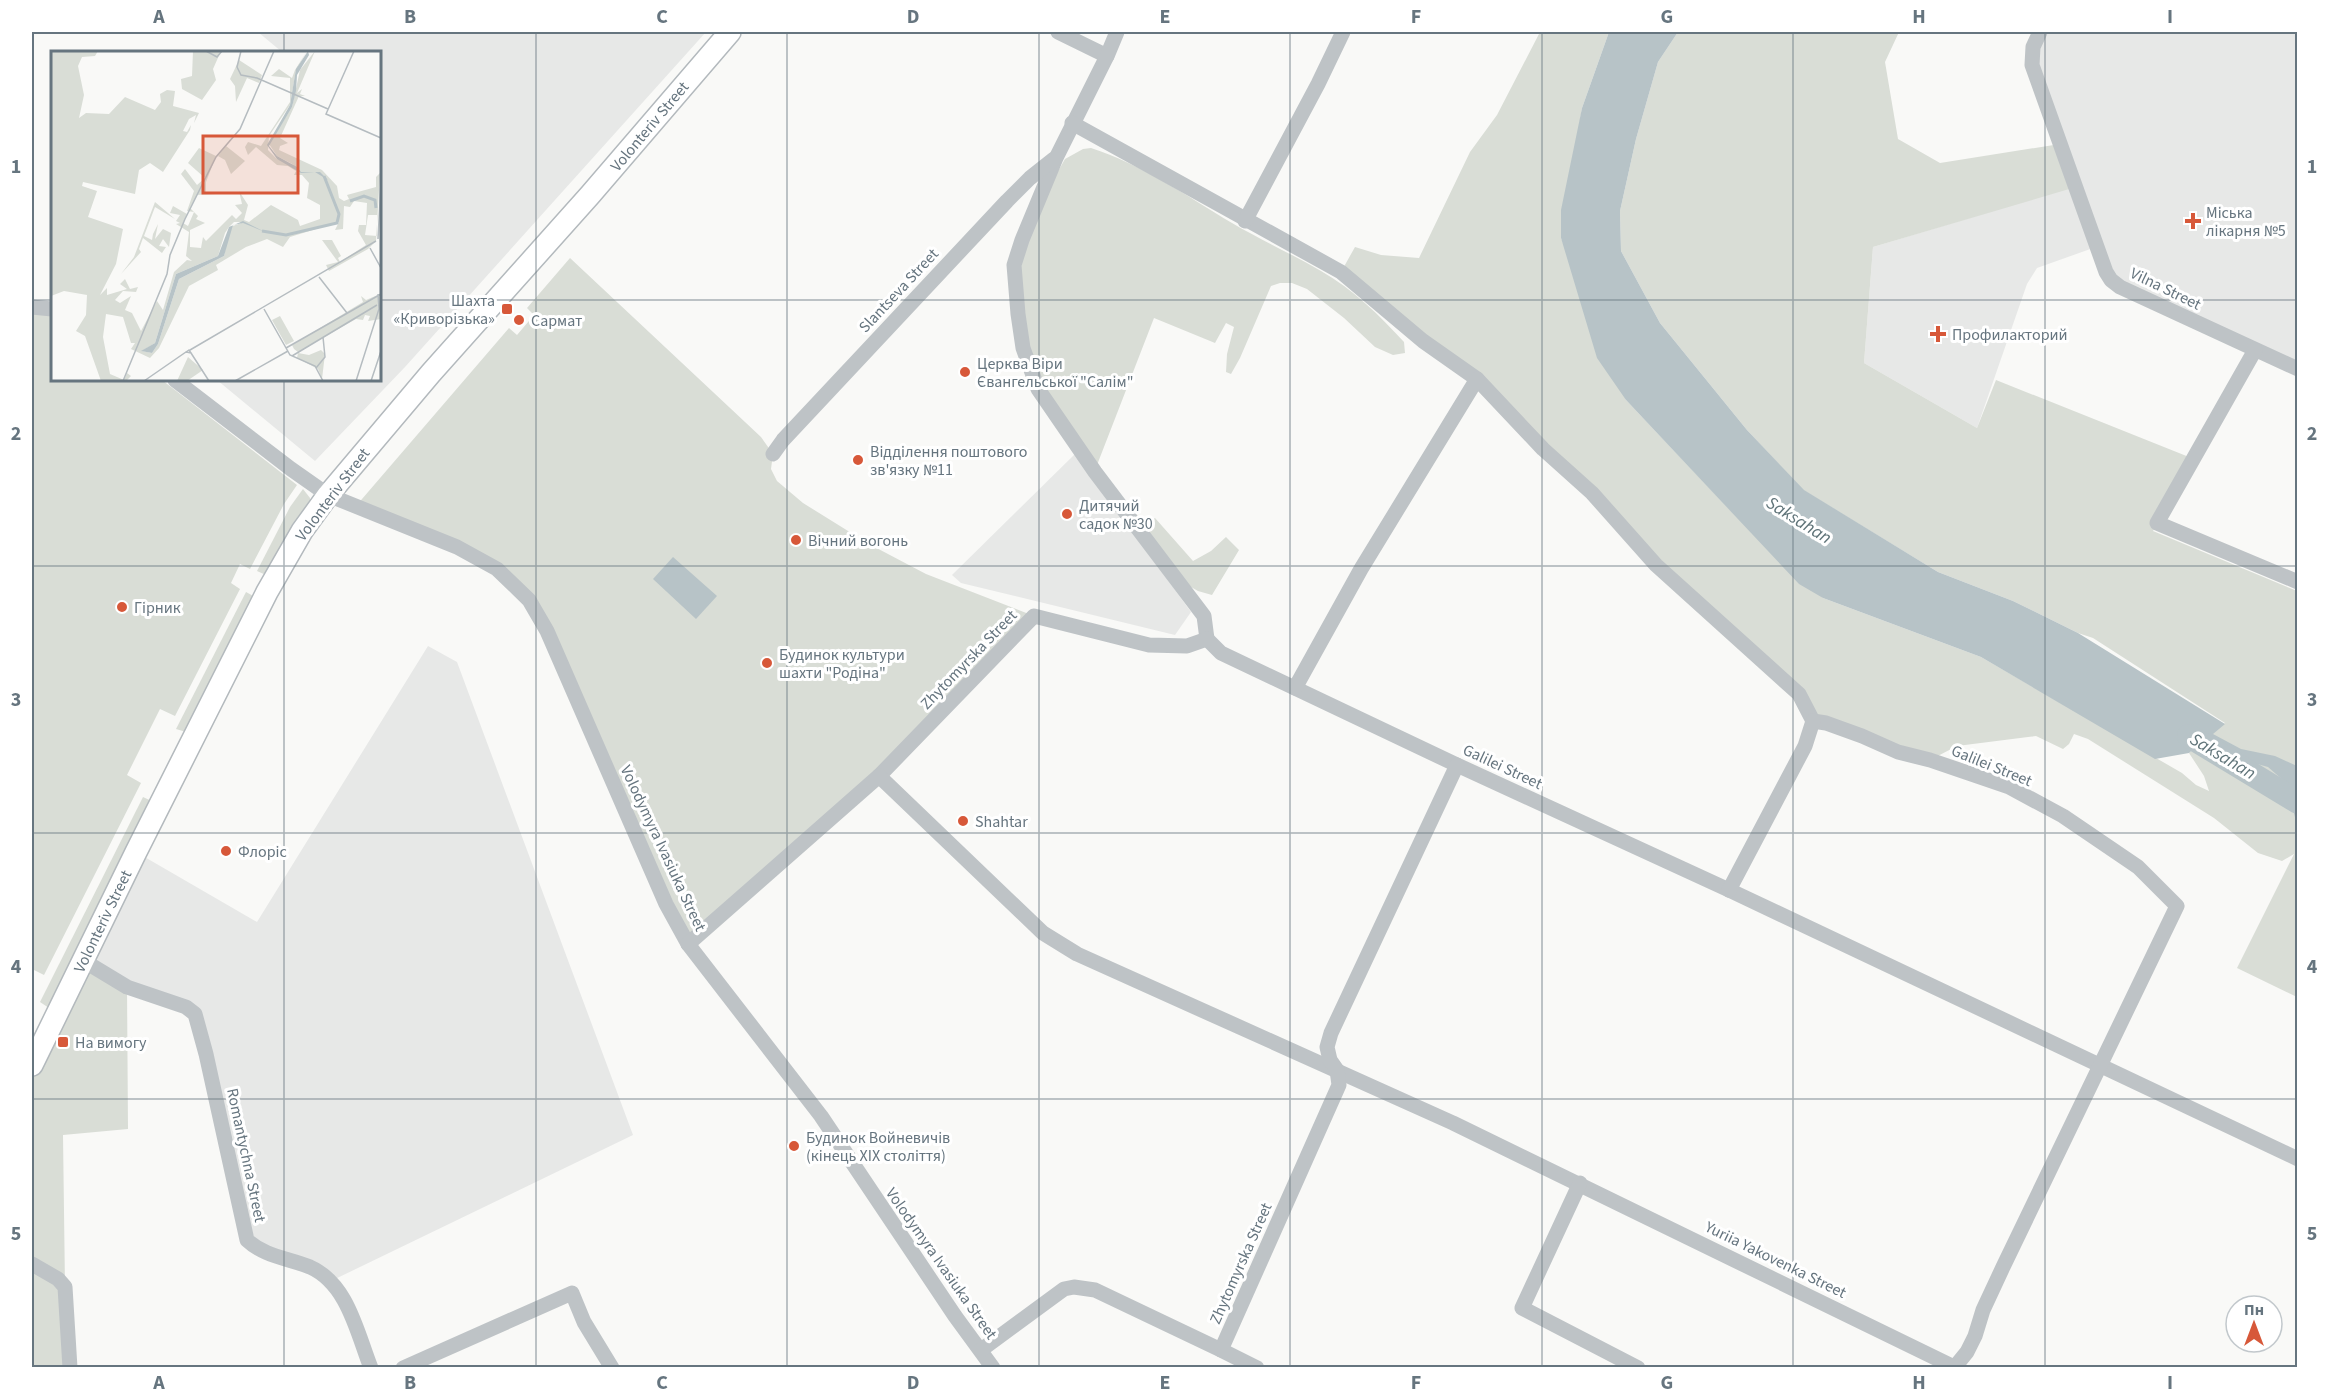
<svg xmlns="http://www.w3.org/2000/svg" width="2329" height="1399" viewBox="0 0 2329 1399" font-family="'Source Sans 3',sans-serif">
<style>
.built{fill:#e7e8e7}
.green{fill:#d9ddd6}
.water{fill:#b7c3c7}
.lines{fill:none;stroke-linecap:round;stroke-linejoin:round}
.river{stroke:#b7c3c7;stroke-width:24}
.secondary-casing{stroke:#b3b9bd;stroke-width:24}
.street{stroke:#bec3c6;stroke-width:15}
.secondary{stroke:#fff;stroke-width:21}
.grid{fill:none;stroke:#66757f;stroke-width:1.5;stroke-opacity:0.55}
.poi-dot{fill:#d75839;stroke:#fff;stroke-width:2}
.labels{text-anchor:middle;stroke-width:6;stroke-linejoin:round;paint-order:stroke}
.street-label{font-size:16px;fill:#66757f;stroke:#fff}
.poi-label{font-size:16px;fill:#66757f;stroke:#fff;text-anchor:start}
.water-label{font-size:18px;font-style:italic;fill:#607479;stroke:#fff}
.inset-river{fill:none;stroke:#b7c3c7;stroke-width:3}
.inset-road{fill:none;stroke:#b5bcc0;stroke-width:1.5}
.view{fill:#d75839;fill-opacity:0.15;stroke:#d75839;stroke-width:3}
.inset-edge{fill:none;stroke:#66757f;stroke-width:3}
.neatline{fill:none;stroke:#66757f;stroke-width:2}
.grid-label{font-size:20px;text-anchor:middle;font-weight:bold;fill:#66757f}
</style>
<rect width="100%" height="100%" fill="#f9f9f7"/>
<g class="built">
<path d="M258,32h448l-301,335 -90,94 -98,-81h163v-328h-98z"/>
<path d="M2040,32h257v337l-177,-82 -24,-40 -59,21 -10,16 -50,144 -113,-65 9,-116 203,-61 -44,-121z"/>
<path d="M1076,453l115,159 -16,23 -214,-52 -9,-8z"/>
<path d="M428,646l29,16 176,473 -302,146 -74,-32 -62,-235 -111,-53 52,-109 121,70z"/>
</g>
<g class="green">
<path d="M1540,32h69l-27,76 -21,130 65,162 103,109 94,89 158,59 201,116 14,12 13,6 -5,-15 -15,-23 36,-30 -132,-85 -15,-5 -65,-32 -75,-29 -135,-82 -56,-60 -87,-107 -39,-72 -1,-40 16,-72 22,-77 20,-30h221l-14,30 13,77 42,24 120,-19 16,43 -203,60 -9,116 113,65 19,-48 198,79 -41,72 144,60v406l-60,-29 57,-114 -12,7 -24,-8 -44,-35 -126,-79 -14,-5 -5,10 -6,5 -27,-13 -79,10 -27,14 -104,-37 -20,-17 -295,-293 -170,-141 14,-25 26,8 38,3 51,-106 27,-37z"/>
<path d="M1091,148c50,16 96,48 141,75 29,17 60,31 89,48 32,18 59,45 83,71l1,11 -12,2 -18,-8 -31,-29 -37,-29 -15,-6h-12l-9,3 -31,72 -9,16 -5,-2 1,-18 7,-27 -8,-4 -11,20 -61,-25 -57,147 -53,-79 -16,-40 -10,-69 7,-36 19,-45 21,-37 18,-10z"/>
<path d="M570,258l191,179 12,17 -2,15 6,12 26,22 66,41 57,30 108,42 -155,160 -191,168 -141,-313 -50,-62 -141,-63 153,-178 8,7 17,-20 -7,-7z"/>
<path d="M32,313l20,3v64h110l135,105 -13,19 -34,65 -10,-5 -9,19 9,6 -65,127 -15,-7 -33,66 14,8 -97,192 -12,-6z"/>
<path d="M303,489l7,9v7l-44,70 -9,-4 33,-64z"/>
<path d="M1155,518l38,43 18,-10 15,-14 13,13 -27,45 -14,-4 -16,-9 -40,-54z"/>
<path d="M246,592l9,5 -69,135 -10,-3z"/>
<path d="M143,797l15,7 -109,204 -9,-6z"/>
<path d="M84,961l43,26 1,142 -65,6 2,152 5,80h-38v-302z"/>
</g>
<g class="water">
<path d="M1609,32h69l-20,30 -22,77 -16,72 1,40 39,72 87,107 57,60 134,82 75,29 65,32 147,91 -12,10 28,15 34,7 22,10v60l-3,-13 -2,-25 -24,-21 -72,-20 -7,6 -34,6 -174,-102 -158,-59 -24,-14 -173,-184 -29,-42 -36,-120v-28l21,-102z"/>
<path d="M673,557l44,39 -21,23 -43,-40z"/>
</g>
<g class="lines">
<path class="river" d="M2189,736l109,66"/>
<g class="secondary-casing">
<path id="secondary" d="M32,1065l104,-213 131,-260 35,-61 26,-36 103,-122 159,-178 140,-163"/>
</g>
<g class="street">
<path d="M1058,32l49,24"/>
<path d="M1117,32l-10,24 -51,102 -34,82 -8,25 4,49 5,34 15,41 57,83 109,144 3,23"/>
<path d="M2040,32l-7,15 -1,18 74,207 5,8 9,7 178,82"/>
<path d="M1072,123l269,149 82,69 54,38 66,70 49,44 64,72 143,129 14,27"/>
<path d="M1245,221l73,-137 25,-52"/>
<path d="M32,307l20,2"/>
<path d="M2255,350l-98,173 141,59"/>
<path d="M175,380l116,89 37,26 129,52 40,22 32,31 18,31 119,273 22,40 133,172 134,200 38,52"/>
<path d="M773,454l10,-14 224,-239 23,-23 24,-19"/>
<path d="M1207,639l14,14 236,112 272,125 569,269"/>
<path d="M1295,688l66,-119 116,-190"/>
<path d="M1813,721l13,2 36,13 36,16 32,8 79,27 54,29 75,51 39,39 -174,361 -20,43 -8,26 -8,16 -13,16"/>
<path d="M879,776l155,-160 115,29 38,1 20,-7"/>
<path d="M1729,890l76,-144 8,-25"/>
<path d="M688,944l191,-168 164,157 34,21 376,169 503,245"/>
<path d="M84,961l43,26 59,20 9,7 11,40 41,186c18,17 41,18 63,27 38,17 47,66 61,101"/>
<path d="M1580,1183l-58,125 116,60"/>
<path d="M32,1264l26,15 7,8 5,81"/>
<path d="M981,1350l83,-61 10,-2 21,3 126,60 118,-265 -2,-15 -7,-10 -3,-13 4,-14 126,-268"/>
<path d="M1221,1350l36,18"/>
<path d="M403,1368l169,-75 12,29 28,46"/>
</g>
<use href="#secondary" class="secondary"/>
</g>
<path class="grid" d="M284,32v20M536,32v1336M787,32v1336M1039,32v1336M1290,32v1336M1542,32v1336M1793,32v1336M2045,32v1336M32,300h20M380,300h1918M284,380v988M32,566h2266M32,833h2266M32,1099h2266"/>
<g class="poi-dot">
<path d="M2190 212h6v6h6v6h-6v6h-6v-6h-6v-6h6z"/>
<rect x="501" y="303" width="12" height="12" rx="3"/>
<circle cx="519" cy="320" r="6"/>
<path d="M1935 325h6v6h6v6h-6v6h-6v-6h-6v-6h6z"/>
<circle cx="965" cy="372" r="6"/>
<circle cx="858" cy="460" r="6"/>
<circle cx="1067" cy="514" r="6"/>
<circle cx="796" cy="540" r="6"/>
<circle cx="122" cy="607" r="6"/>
<circle cx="767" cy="663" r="6"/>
<circle cx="963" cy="821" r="6"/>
<circle cx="226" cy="851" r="6"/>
<rect x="57" y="1036" width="12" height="12" rx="3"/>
<circle cx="794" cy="1146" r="6"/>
</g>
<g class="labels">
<g class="street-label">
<text transform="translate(649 126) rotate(-50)" y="6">Volonteriv Street</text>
<text transform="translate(2166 288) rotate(26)" y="6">Vilna Street</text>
<text transform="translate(898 290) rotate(-47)" y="6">Slantseva Street</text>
<text transform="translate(332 494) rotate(-53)" y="6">Volonteriv Street</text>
<text transform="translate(968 659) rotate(-46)" y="6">Zhytomyrska Street</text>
<text transform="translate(1992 765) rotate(22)" y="6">Galilei Street</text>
<text transform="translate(1503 766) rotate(25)" y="6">Galilei Street</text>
<text transform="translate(664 848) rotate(65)" y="6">Volodymyra Ivasiuka Street</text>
<text transform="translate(102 921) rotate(-64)" y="6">Volonteriv Street</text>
<text transform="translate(247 1155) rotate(78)" y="6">Romantychna Street</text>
<text transform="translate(1776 1259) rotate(26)" y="6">Yuriia Yakovenka Street</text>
<text transform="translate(942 1263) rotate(55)" y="6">Volodymyra Ivasiuka Street</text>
<text transform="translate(1240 1263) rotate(-66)" y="6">Zhytomyrska Street</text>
</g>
<g class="poi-label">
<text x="2206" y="218">Міська<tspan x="2206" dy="18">лікарня №5</tspan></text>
<text x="495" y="306" text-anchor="end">Шахта<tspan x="495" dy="18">«Криворізька»</tspan></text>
<text x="531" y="326">Сармат</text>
<text x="1952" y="340">Профилакторий</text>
<text x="977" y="369">Церква Віри<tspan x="977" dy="18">Євангельської "Салім"</tspan></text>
<text x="870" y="457">Відділення поштового<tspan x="870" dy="18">зв'язку №11</tspan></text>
<text x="1079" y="511">Дитячий<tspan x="1079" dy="18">садок №30</tspan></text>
<text x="808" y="546">Вічний вогонь</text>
<text x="134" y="613">Гірник</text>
<text x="779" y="660">Будинок культури<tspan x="779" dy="18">шахти "Родіна"</tspan></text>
<text x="975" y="827">Shahtar</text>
<text x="238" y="857">Флоріс</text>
<text x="75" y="1048">На вимогу</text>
<text x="806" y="1143">Будинок Войневичів<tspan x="806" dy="18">(кінець ХІХ століття)</tspan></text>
</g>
<g class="water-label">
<text transform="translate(1799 520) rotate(32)" y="6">Saksahan</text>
<text transform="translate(2223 756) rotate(31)" y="6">Saksahan</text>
</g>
</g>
<g transform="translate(51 51)">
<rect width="330" height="330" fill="#f9f9f7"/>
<path d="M0,0h47l-3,5 -13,1 -4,9 6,29 -5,23 7,-5 23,1 16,-17 30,13 6,-8 -1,-8 7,-4 8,1 -2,15 26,7 -5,10 2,-8 -7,4 -6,12 4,1 4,-7 -1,5 -27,42 -13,-9 -11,7 -4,24 -52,-12 -1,4 15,5 -9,26 35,12 -7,35 -16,31 7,-7v7l20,-6 -7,-5 5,-5 5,10 8,-2 -2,5 -13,-1 -8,9 5,3 11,-7 -6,14 7,3 9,18 16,-30 6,9 11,-38 13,-12 5,1 -6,-5 3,-24 -13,-8 4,-1 -4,-2 4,-6 -10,-2 3,-7 14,8 -4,9 5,3 6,-14 -7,-1 7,-20 -13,-17 4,-5 12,16 8,-7 -17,-15 11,-15 17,8 -10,26v12l9,-1 1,1 -19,1 -7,13 8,8 -2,3 9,4 -15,7v17l11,1 2,-11 3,4 26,-26 4,4 6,-6 -7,-8 7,-1 -3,-13 9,14 -4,15 5,2 22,-17 27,15 2,6 20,-7v-14l-13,-7 2,-15 -7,-8h-8l2,-4 -8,-5 -11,-1 -21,-18 -8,8 -3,-8 3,-5 13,4 29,-44v-24l-19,-2 8,-7 13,9 3,-8 12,-19 -11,19 -6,35 -21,31 -1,14 9,9 17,6 -17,-9 -8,-12 23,-37 8,-37 15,-19 -18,42 5,-4 -2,5 5,2h-6l-19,42 8,5 -8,3 -1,4 43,20 15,16 2,12 5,3 5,-2 -2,-4 29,-8v-10l4,-4 -4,68 -8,8 -39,22 -3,-6 12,-3 -16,-22h10l9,16 -3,2 2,4 26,-17 -8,-14 1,-6h7l1,-22 -13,-2 -4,6 -6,-1 -1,23 -8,1 4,-8 -49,15 -7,10 -16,-8 -21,8 -30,18 2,5 -29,16 -30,62 -9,10 -19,-9 4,-6h-4l-8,-26 -17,-3 -3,23 7,37 14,6 3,-7 4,3 -5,5h-25l-16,-45 -9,-5 10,-16 1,-20 -23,-4 -13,5zM317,164h9v21l-12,-1zM183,171h10l-14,5 -6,29 -45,23 -21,65 -6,9 -10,-2 13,-8 21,-69 42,-18 7,-23 4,-6zM142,0h28l-8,18 3,11 -14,20 -20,-11 -1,-10 11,-3zM188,9l23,15 -3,8 -12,-5 -11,24 -1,-16 -5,-7zM175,95l19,15 -14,13 -6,-14 -7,-4zM104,151l20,17 -20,-12 -11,29 8,4 1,-6 5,-10 -3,15 8,-10 8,4 -2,14 -6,-8 -4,7 7,1 -4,6 -19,-15 -4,11 2,3 -20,22 13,-17zM330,234v34l-13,2 2,-5 -5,-1 -2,5 -7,-1 -58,33 -4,-3 -2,-4 71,-43 -2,-6 5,4 14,-6zM229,265l14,25 -8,4 -14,-25zM270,299l4,4 -3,25 -4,-10 -21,-11 1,-5 11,2zM137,306l15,13 -16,11h-10z" fill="#d9ddd6" fill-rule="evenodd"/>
<path d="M257,0l1,4 -12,20 -1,16 -4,16 -23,39 8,10 20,11 4,5h19l8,8 -13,-8 -14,1 -24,-14 -10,-14 23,-40 6,-36zM192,170l22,11 -22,-9 -10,2 -9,31 -45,23 -21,65 -6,9 -11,-2 14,-8 21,-69 42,-18 11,-29z" fill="#b7c3c7"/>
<path class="inset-river" d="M299,150l14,-5 11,4 1,8M211,180l24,4 51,-12 2,-9 -15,-38"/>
<path class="inset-road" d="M155,0l11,6 5,-6M190,0l-4,16 4,8 16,3 71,31M303,0l-28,63 55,24M327,188l3,-57M319,197l11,20M268,226l28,36M213,258l26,46 25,11 8,15M235,297l95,-54M139,299l186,-109M140,302l18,28M241,305l85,-51M265,317l9,-11 -2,-20M72,330l44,-107 3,-19 15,-36 31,-62 24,-28 34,-78M93,330l42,-29 5,1 -2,-3 -3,2M184,330l53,-30M305,330l23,-72 -1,-15M320,330l10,-30"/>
<path class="view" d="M152,85h95v57h-95z"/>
<rect width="330" height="330" class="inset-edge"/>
</g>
<rect width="2329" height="1399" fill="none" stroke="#ffffff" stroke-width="66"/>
<g transform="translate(2254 1324)"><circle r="28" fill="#ffffff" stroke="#c2c8cc" stroke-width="1.5"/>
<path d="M0-4.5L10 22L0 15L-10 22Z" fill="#d75839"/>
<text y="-9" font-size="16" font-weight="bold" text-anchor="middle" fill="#66757f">Пн</text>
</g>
<rect x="33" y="33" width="2263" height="1333" class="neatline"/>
<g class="grid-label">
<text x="159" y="23">A</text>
<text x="410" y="23">B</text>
<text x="662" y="23">C</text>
<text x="913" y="23">D</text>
<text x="1165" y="23">E</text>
<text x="1416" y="23">F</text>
<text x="1667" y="23">G</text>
<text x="1919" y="23">H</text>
<text x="2170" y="23">I</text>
<text x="16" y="173">1</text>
<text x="2312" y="173">1</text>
<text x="16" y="440">2</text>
<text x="2312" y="440">2</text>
<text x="16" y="706">3</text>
<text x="2312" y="706">3</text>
<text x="16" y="973">4</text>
<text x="2312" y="973">4</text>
<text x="16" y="1240">5</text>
<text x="2312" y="1240">5</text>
<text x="159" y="1389">A</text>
<text x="410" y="1389">B</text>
<text x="662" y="1389">C</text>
<text x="913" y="1389">D</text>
<text x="1165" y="1389">E</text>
<text x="1416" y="1389">F</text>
<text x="1667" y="1389">G</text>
<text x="1919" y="1389">H</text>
<text x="2170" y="1389">I</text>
</g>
</svg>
